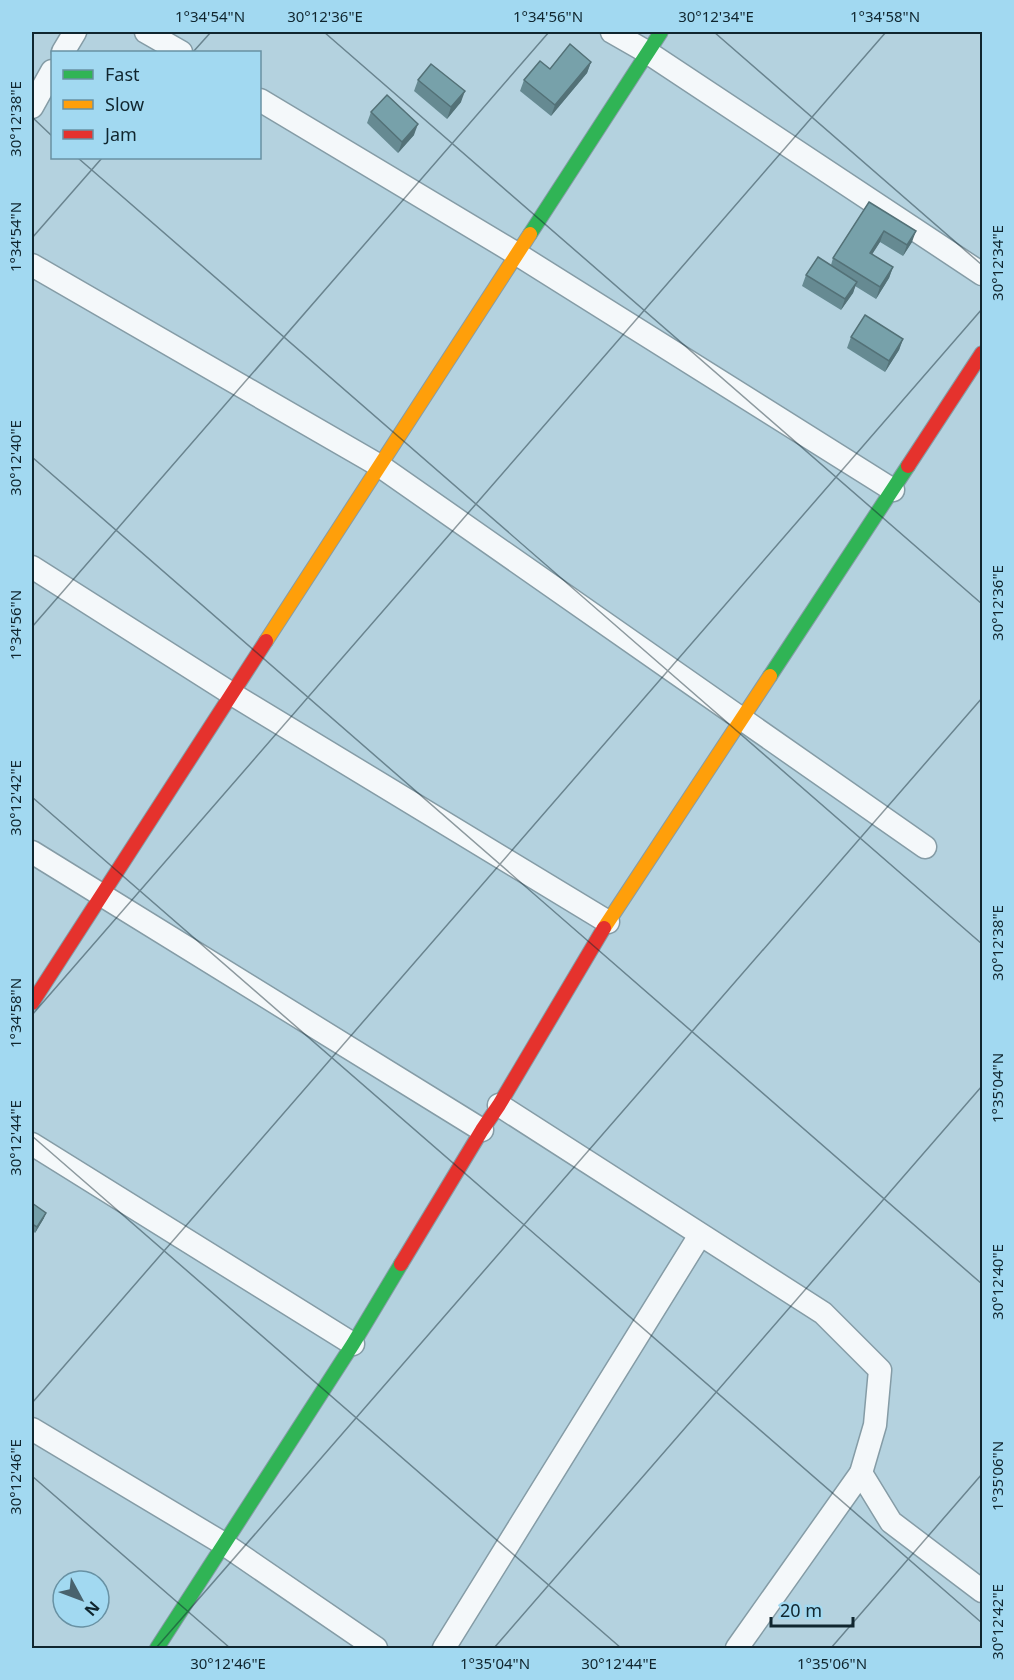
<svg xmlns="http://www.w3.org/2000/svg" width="1014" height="1680" viewBox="0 0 1014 1680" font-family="'Noto Sans',sans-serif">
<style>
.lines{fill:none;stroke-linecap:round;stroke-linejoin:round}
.street-casing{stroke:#859ca6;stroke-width:25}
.fast-casing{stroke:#859ca6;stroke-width:16}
.slow-casing{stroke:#859ca6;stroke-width:16}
.jam-casing{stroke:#859ca6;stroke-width:16}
.street{stroke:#f4f8fa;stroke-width:22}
.fast{stroke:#30b455;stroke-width:14}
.slow{stroke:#ff9f0a;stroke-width:14}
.jam{stroke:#e5322d;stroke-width:14}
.wall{fill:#668a92}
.shaded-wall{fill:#537177}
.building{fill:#77a1aa;stroke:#537177;stroke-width:1.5}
.ticks{fill:none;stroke:#10262f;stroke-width:1.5;stroke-opacity:0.45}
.neatline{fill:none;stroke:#10262f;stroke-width:2}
.ticks-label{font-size:15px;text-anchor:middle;fill:#10262f}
</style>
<rect width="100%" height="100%" fill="#b4d2df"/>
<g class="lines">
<g class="street-casing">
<g id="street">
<path d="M146,32l35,20"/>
<path d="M612,32l35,20 335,222"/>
<path d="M63,52l12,-20"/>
<path d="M260,100l257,154 376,236"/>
<path d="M32,107l20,-36"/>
<path d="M32,265l348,201 545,381"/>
<path d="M32,567l200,127 376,228"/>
<path d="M32,852l450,278"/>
<path d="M499,1105l324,208 57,57 -5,55 -14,48 30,49 91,69"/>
<path d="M32,1144l321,200"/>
<path d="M32,1429l192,115 152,104"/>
<path d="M444,1648l256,-413"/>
<path d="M737,1648l124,-175"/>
</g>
</g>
<g class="fast-casing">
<g id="fast">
<path d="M530,234l131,-202"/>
<path d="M770,676l138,-210"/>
<path d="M157,1648l196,-304 48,-80"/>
</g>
</g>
<g class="slow-casing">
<g id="slow">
<path d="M266,641l264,-407"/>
<path d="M604,928l166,-252"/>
</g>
</g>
<g class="jam-casing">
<g id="jam">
<path d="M908,466l74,-113"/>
<path d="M32,1003l234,-362"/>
<path d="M401,1264l81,-134 17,-25 105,-177"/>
</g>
</g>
<use href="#street" class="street"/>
<use href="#fast" class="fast"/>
<use href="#slow" class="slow"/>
<use href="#jam" class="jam"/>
</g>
<g class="wall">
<path d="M591,62l-4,11 -36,43 -31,-25 4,-11 26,-11z"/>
<path d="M418,80l43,22 -14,17 -33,-28z"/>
<path d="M371,112l43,23 -16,18 -31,-30z"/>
<path d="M869,202l43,40 -9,14 -23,-14 -8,12 21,13 -4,11 -13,21 -21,-13 -2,7 -12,17 -39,-24 4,-11 25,-10 2,-7z"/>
<path d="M851,337l52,2 -4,11 -14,22 -38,-24z"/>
<path d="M32,1204l12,14 -9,15 -3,-3z"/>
</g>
<g class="shaded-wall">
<path d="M591,62l-4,11 -36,43 4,-11z"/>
<path d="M465,91l-4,11 -14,17 4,-12z"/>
<path d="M418,124l-4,11 -16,18 4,-11z"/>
<path d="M884,231l-4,11 -14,22 4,-11z"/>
<path d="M916,231l-4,11 -9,14 4,-11z"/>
<path d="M893,267l-4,11 -13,21 4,-12z"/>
<path d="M857,282l-4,11 -12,17 4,-11z"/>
<path d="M903,339l-4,11 -14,22 4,-11z"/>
<path d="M46,1213l-2,5 -9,15 2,-6z"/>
</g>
<g class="building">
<path d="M570,44l21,18 -36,43 -31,-25 16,-19 10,8z"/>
<path d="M431,64l34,27 -14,16 -33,-27z"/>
<path d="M387,95l31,29 -16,18 -31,-30z"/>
<path d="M869,202l47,29 -9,14 -23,-14 -14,22 23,14 -13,20 -47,-29z"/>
<path d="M818,257l39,25 -12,17 -39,-24z"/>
<path d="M865,315l38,24 -14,22 -38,-24z"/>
<path d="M32,1203l14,10 -9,14 -5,-3z"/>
</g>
<path class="ticks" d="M324,32l658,572M714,32l268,233M193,52l18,-20M32,117l20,19M78,158l904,786M32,238l70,-80M32,457l950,827M32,627l517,-595M32,797l950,826M32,1015l854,-983M32,1136l589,512M32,1403l950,-1094M32,1476l198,172M156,1648l826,-950M494,1648l488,-562M831,1648l151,-174"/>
<rect width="1014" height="1680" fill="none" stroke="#a2d9f1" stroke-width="66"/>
<rect x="51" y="51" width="210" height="108" fill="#a2d9f1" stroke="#6891a3" stroke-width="1.5"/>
<rect x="63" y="70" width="30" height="9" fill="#30b455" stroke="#6891a3" stroke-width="1.5"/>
<text x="105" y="81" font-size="18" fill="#10262f">Fast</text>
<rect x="63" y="100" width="30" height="9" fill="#ff9f0a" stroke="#6891a3" stroke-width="1.5"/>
<text x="105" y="111" font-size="18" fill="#10262f">Slow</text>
<rect x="63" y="130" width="30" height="9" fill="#e5322d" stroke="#6891a3" stroke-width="1.5"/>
<text x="105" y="141" font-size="18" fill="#10262f">Jam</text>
<g transform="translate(81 1599) rotate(131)"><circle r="28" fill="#a2d9f1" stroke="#6891a3" stroke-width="1.5"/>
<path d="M0-4.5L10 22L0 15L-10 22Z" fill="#49626d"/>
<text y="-9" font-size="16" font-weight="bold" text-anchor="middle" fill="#10262f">N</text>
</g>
<path d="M771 1617v9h82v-9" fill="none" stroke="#10262f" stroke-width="3"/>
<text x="780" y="1617" font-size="18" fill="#10262f" stroke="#a2d9f1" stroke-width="4.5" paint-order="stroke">20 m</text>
<rect x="33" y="33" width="948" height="1614" class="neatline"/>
<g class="ticks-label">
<text x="210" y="22">1°34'54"N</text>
<text x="325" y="22">30°12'36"E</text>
<text x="548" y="22">1°34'56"N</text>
<text x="716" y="22">30°12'34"E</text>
<text x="885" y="22">1°34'58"N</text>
<text transform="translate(16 119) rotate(-90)" y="5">30°12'38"E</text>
<text transform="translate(16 237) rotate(-90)" y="5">1°34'54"N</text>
<text transform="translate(998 263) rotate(-90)" y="5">30°12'34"E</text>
<text transform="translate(16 458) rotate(-90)" y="5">30°12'40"E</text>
<text transform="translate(998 603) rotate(-90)" y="5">30°12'36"E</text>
<text transform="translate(16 625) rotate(-90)" y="5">1°34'56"N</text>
<text transform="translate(16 798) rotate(-90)" y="5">30°12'42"E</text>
<text transform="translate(998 943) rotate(-90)" y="5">30°12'38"E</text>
<text transform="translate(16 1013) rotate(-90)" y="5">1°34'58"N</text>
<text transform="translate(998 1088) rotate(-90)" y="5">1°35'04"N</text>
<text transform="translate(16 1138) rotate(-90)" y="5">30°12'44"E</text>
<text transform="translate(998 1282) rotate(-90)" y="5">30°12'40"E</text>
<text transform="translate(998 1476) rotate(-90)" y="5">1°35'06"N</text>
<text transform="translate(16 1477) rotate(-90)" y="5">30°12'46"E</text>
<text transform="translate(998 1622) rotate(-90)" y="5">30°12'42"E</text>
<text x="228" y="1669">30°12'46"E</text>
<text x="495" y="1669">1°35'04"N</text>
<text x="619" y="1669">30°12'44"E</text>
<text x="832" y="1669">1°35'06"N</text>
</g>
</svg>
